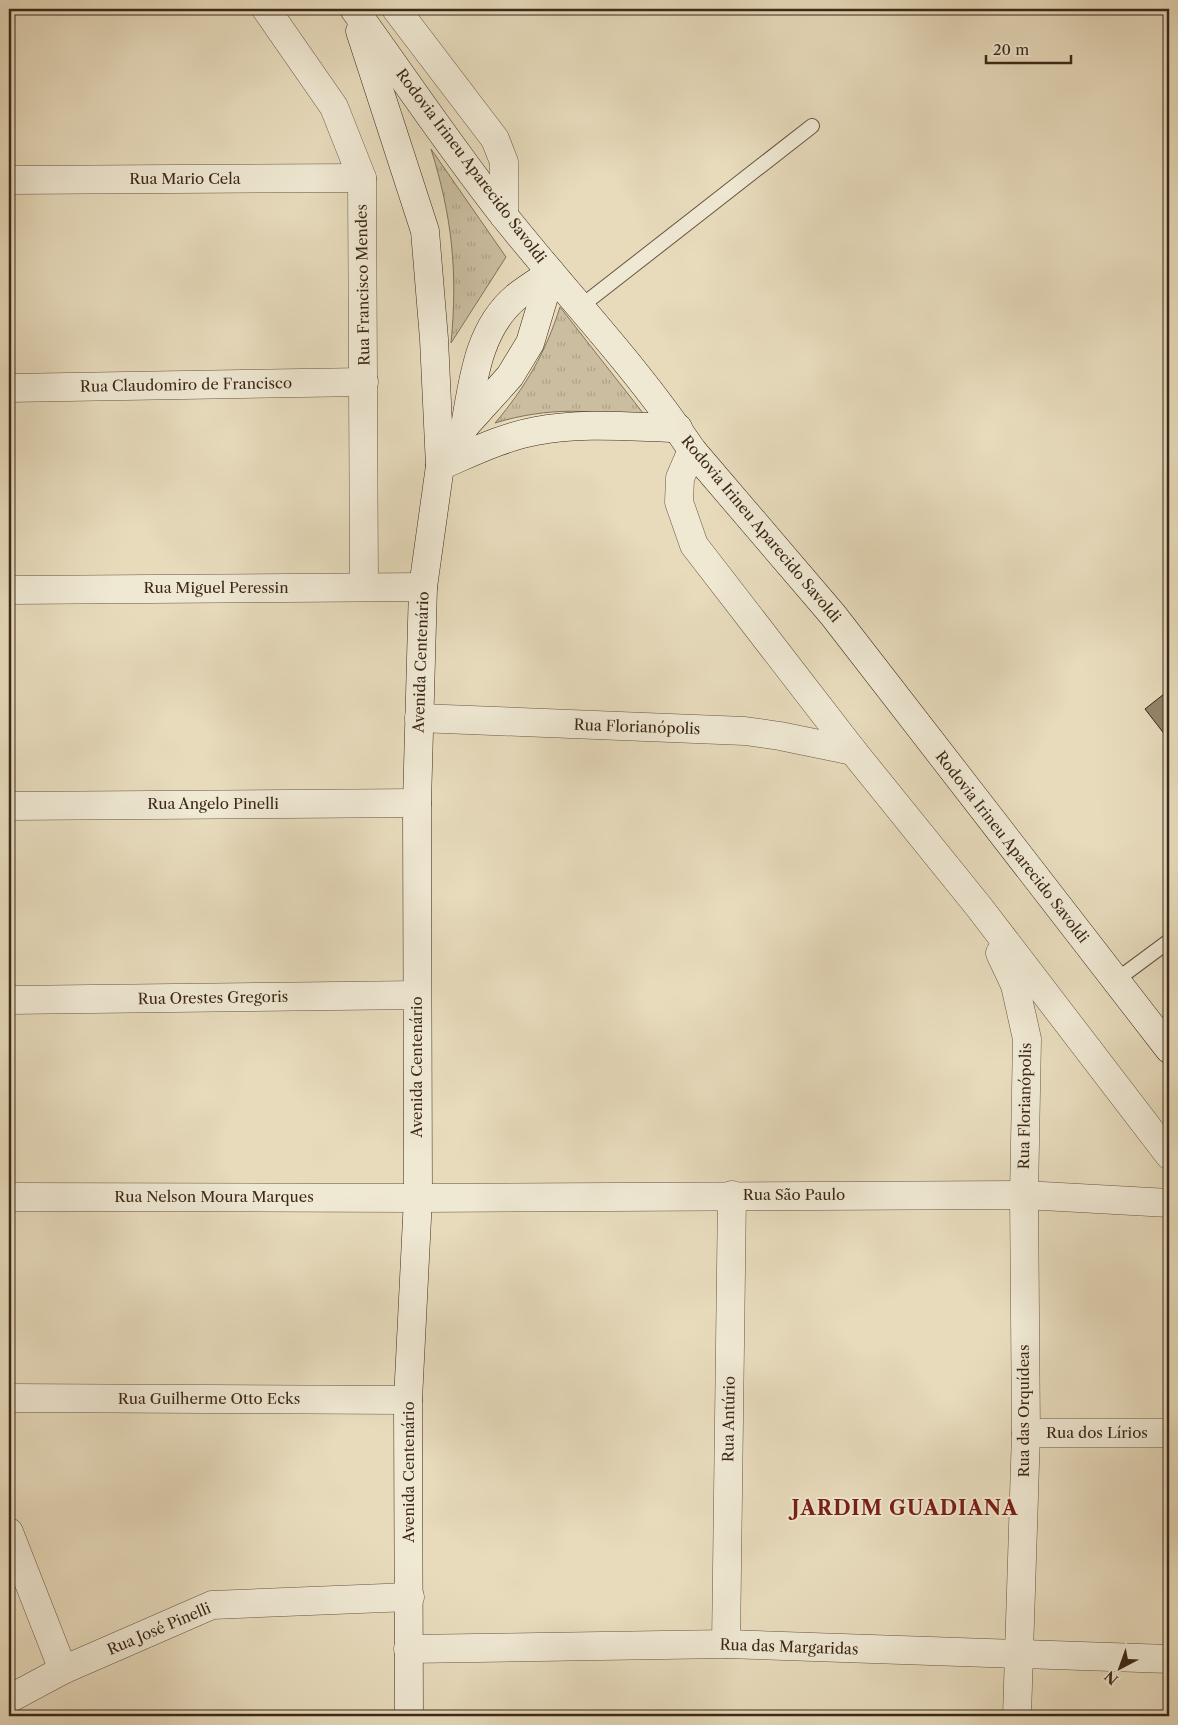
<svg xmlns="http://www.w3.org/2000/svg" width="1178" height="1725" viewBox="0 0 1178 1725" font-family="'Libre Caslon Text',serif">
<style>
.grass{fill:url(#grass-tufts);stroke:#84735c}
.building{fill:#95866d;stroke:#3d2918}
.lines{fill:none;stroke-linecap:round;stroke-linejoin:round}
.lane-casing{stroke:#685641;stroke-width:16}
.street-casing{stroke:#685641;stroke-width:29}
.secondary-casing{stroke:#3d2918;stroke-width:29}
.lane{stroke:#efe8d3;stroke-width:14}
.street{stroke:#efe8d3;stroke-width:28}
.secondary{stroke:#efe8d3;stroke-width:28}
.labels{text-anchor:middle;stroke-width:4;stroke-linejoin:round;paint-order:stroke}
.street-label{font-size:15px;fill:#3d2918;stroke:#efe8d3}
.district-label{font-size:20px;font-weight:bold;letter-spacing:1px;fill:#7a1f14;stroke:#efe8d3}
</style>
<defs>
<pattern id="grass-tufts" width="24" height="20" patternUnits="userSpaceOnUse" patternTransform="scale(1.25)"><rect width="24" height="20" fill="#cabda0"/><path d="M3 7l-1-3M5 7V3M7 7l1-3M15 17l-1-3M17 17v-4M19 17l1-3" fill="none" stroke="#aea289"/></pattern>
</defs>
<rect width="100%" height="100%" fill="#e7dbbc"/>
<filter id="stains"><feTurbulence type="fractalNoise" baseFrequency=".004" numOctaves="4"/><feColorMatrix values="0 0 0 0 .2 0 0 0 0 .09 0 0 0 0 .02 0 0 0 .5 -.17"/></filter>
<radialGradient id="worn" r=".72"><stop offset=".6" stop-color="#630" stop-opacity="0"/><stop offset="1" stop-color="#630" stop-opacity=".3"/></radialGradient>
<g class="grass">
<path d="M431,149l75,108 -55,86c7,-70 1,-127 -20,-194z"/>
<path d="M560,307l90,115c-53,-14 -103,-15 -155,1 30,-35 51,-71 65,-116z"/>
</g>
<path class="building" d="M1169,690v50l-24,-31z"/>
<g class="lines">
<g class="lane-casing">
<g id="lane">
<path d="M580,307l232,-181"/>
<path d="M1115,981l54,-40"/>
</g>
</g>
<g class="street-casing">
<g id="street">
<path d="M266,9l68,98 28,71 2,409"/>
<path d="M396,9l99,130 9,23v54"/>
<path d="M9,180l353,-2"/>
<path d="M9,388l355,-6"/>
<path d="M692,450l-12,28 -1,24 15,43 159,206 126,156 190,248"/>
<path d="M9,590l414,-3"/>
<path d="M419,718l326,13 35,5 73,15"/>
<path d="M9,806l408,-3"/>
<path d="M1000,953l15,32 12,54 -3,156 2,238 -9,283"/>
<path d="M9,1000l408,-5"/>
<path d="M9,1197l409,1 606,-3 145,8"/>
<path d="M9,1398l399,2"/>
<path d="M1026,1433h143"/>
<path d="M9,1532l54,138"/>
<path d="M726,1644l6,-449"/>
<path d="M408,1649l318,-5 443,15"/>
<path d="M9,1699l54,-29 149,-65 198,-8"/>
</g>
</g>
<g class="secondary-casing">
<g id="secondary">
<path d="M354,9c50,69 98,141 151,208 62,78 132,150 187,233l141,165 336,434"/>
<path d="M360,31l65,200 9,108 6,127"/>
<path d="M465,426c8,-45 13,-97 51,-129 11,-9 23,-16 35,-24"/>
<path d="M440,466c31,-13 63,-29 96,-35 46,-9 96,-4 142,-3"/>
<path d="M409,1716l-1,-316 10,-202 -1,-395 6,-216 17,-121 25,-40 45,-50 20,-33 21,-70"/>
</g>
</g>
<use href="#lane" class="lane"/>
<use href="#street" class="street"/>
<use href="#secondary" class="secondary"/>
</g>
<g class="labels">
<g class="street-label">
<text transform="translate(471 166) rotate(53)" y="5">Rodovia Irineu Aparecido Savoldi</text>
<text x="185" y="184">Rua Mario Cela</text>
<text transform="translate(363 285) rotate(-91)" y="5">Rua Francisco Mendes</text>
<text transform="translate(186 385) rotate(-1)" y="5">Rua Claudomiro de Francisco</text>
<text transform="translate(761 529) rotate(50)" y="5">Rodovia Irineu Aparecido Savoldi</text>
<text x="216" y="593">Rua Miguel Peressin</text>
<text transform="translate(421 662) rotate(-88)" y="5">Avenida Centenário</text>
<text transform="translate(637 727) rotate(2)" y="5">Rua Florianópolis</text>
<text x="213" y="809">Rua Angelo Pinelli</text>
<text transform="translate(1012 847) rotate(52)" y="5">Rodovia Irineu Aparecido Savoldi</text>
<text transform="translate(213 998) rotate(-1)" y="5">Rua Orestes Gregoris</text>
<text transform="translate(417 1067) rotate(-90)" y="5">Avenida Centenário</text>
<text transform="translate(1025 1106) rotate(-89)" y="5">Rua Florianópolis</text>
<text x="794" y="1200">Rua São Paulo</text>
<text x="214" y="1202">Rua Nelson Moura Marques</text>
<text x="209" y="1404">Rua Guilherme Otto Ecks</text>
<text transform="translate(1024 1411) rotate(-90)" y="5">Rua das Orquídeas</text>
<text transform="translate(729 1419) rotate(-89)" y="5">Rua Antúrio</text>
<text x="1097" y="1438">Rua dos Lírios</text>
<text transform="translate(409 1472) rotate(-90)" y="5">Avenida Centenário</text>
<text transform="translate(159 1629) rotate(-23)" y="5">Rua José Pinelli</text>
<text transform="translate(789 1647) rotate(2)" y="5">Rua das Margaridas</text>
</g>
<g class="district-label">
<text x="905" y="1515">JARDIM GUADIANA</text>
</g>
</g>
<rect width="1178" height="1725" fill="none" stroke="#e7dbbc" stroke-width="30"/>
<rect x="10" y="10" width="1158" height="1705" fill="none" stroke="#3d2918" stroke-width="2.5"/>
<rect x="15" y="15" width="1148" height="1695" fill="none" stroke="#3d2918"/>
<g transform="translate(1120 1668) rotate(221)" stroke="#efe8d3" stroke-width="4" paint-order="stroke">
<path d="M0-4L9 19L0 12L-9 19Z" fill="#3d2918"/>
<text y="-8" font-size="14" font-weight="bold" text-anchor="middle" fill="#3d2918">N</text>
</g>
<path d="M986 55v8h85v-8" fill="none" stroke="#3d2918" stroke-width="2.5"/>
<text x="993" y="55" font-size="15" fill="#3d2918" stroke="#efe8d3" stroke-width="4" paint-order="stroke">20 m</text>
<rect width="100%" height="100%" filter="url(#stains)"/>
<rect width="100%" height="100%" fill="url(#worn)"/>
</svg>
